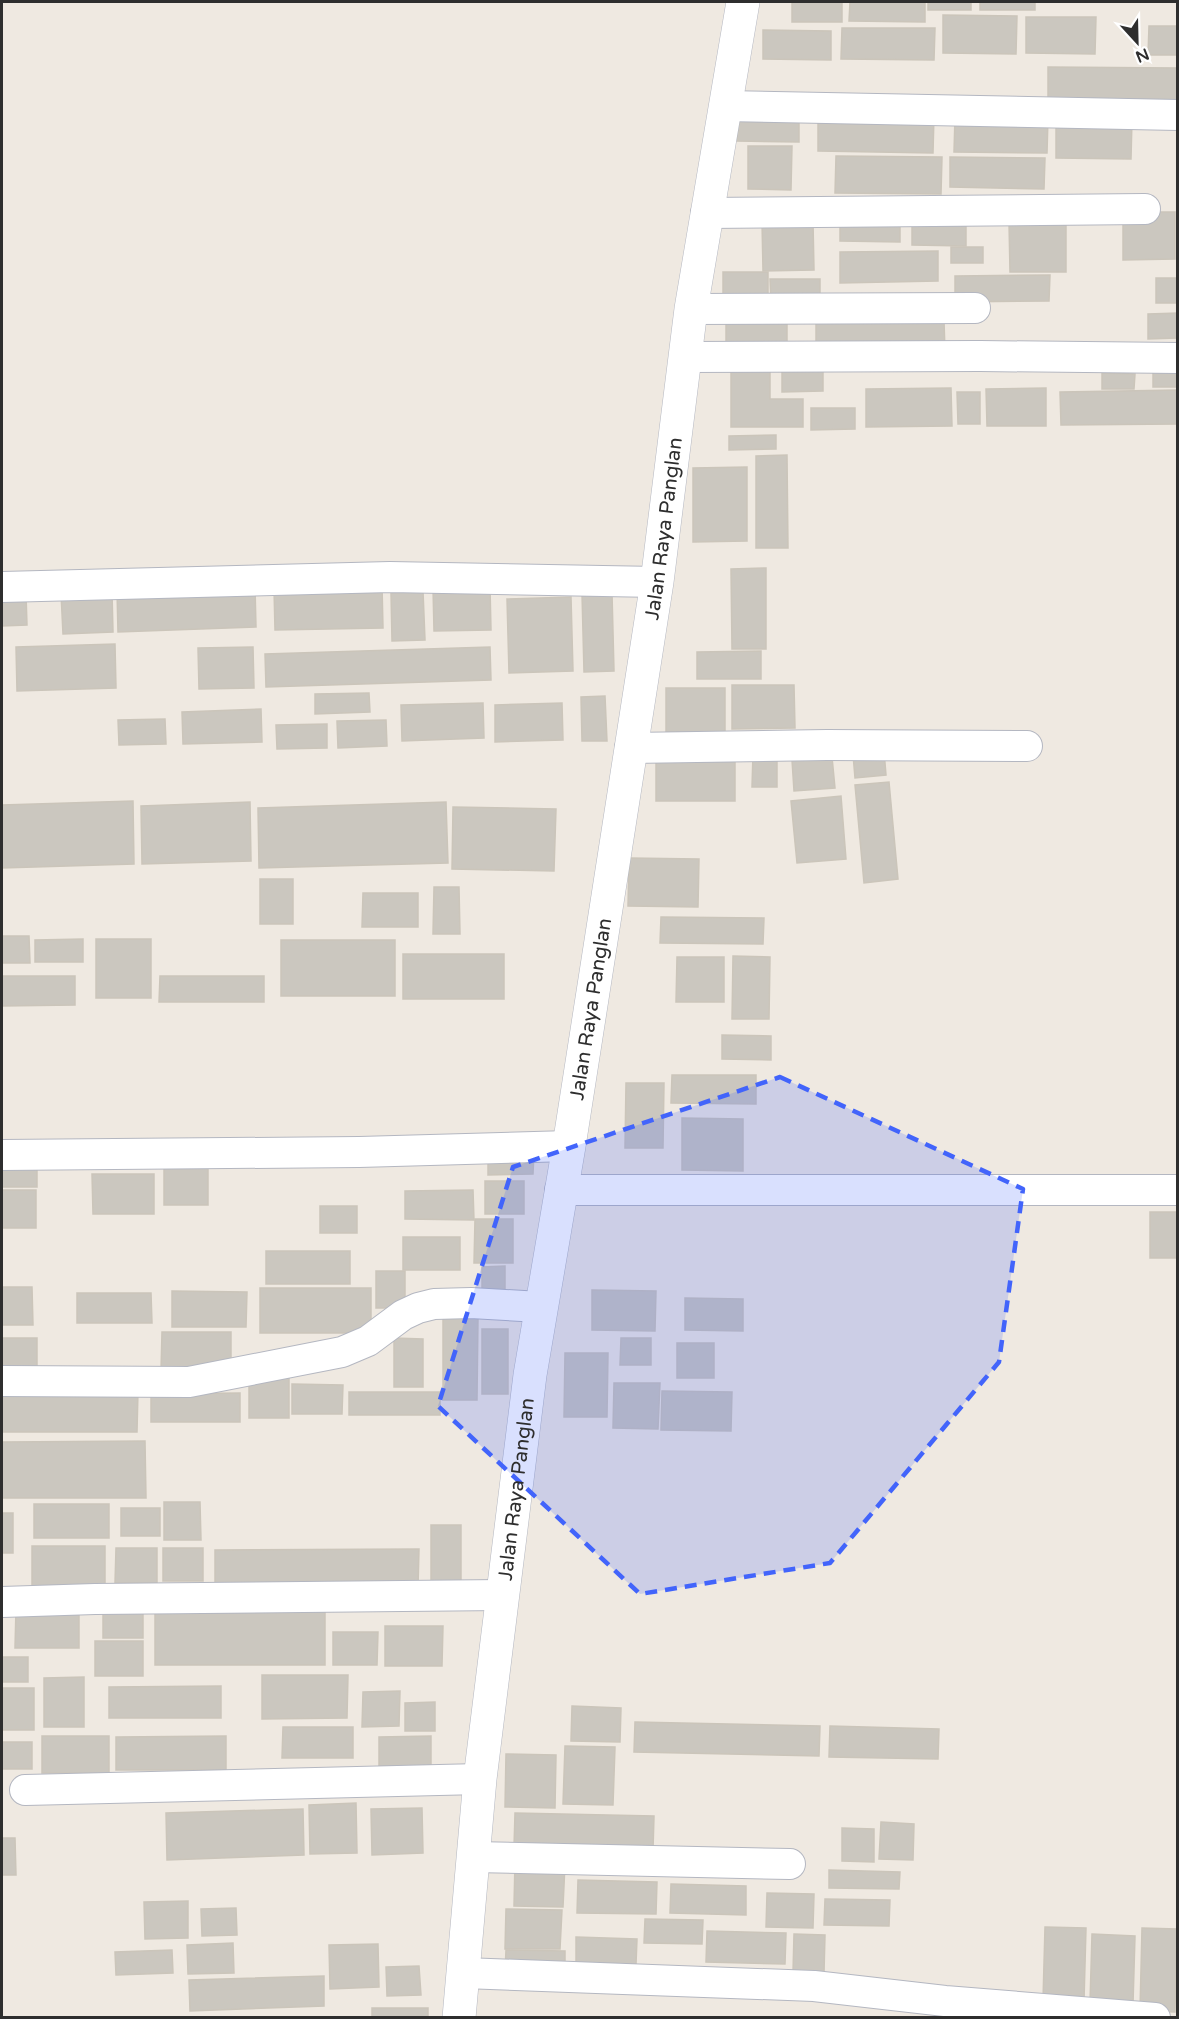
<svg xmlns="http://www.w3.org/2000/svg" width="1179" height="2019" viewBox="0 0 1179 2019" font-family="'Varela Round',sans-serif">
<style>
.building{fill:#cbc7bf;stroke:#cbc5ba;stroke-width:1.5}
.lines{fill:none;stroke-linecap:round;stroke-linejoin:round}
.street-casing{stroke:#b4b7c1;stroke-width:32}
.secondary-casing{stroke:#b4b7c1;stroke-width:34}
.street{stroke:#fff;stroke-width:30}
.secondary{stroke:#fff;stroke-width:33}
.marked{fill:#4264fb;fill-opacity:0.2;stroke:#4264fb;stroke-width:4.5;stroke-dasharray:12 8;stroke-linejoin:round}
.labels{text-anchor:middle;stroke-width:4.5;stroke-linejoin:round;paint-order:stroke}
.street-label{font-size:20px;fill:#2e2e2e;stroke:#fff}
</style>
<rect width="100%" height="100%" fill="#efe9e1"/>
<g class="building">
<rect x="792" y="2" width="50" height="20"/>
<path d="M850,2h75v20l-76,-1z"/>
<rect x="928" y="2" width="43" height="8"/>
<rect x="980" y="2" width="55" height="8"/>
<path d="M943,15l74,1 -1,38 -73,-1z"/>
<path d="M1026,17h70l-1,37 -69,-1z"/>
<path d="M1149,26h29v29h-30z"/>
<path d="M842,28h93l-1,32 -93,-1z"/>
<path d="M763,30l68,1v29l-68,-1z"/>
<path d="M1048,67l130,1v43l-130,-1z"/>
<path d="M738,114l61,1v27l-62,-1z"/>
<path d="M818,114l116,1 -1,38 -115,-2z"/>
<path d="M955,117l93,1 -1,35 -93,-1z"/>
<path d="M1056,119l76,1 -1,39 -75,-1z"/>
<path d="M748,146h44l-1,44 -43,-1z"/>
<path d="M836,156l106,1 -1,37 -106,-1z"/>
<path d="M950,157l95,1 -1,31 -94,-2z"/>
<path d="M912,212h54v34l-54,-1z"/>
<path d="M1123,212h52v47l-52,1z"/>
<path d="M840,216l60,1v25l-60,-1z"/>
<path d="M762,222h51l1,48 -51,1z"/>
<path d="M1009,223h57v49h-56z"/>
<rect x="951" y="247" width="32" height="16"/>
<path d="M938,251v30l-98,2v-31z"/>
<rect x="723" y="272" width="45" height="31"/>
<path d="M1050,275l-1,26 -94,1v-26z"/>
<rect x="1156" y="278" width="22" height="25"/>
<path d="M770,279h50v22l-49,1z"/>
<path d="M1178,313v25l-30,1v-25z"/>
<path d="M787,316v32l-61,1v-32z"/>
<path d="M944,321l1,30 -129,1v-29z"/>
<path d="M782,360h41v31l-41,1z"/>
<rect x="1153" y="361" width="25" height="26"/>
<path d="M731,368h39v31h33v28h-72z"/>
<path d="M1102,373l33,1 -1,15h-32z"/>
<path d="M951,388l1,38 -86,1v-38z"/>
<path d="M1046,388v38h-59l-1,-37z"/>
<path d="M1178,390v34l-117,1 -1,-33z"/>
<path d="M957,392h23v32h-22z"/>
<path d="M811,408h44v21l-44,1z"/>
<path d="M776,435v14l-47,1v-14z"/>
<path d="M787,455l1,93h-32v-92z"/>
<path d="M747,467v74l-54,1v-74z"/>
<path d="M766,568v81h-34l-1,-80z"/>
<path d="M382,585l1,43 -108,2 -1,-41z"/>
<path d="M255,587l1,40 -138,5 -1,-41z"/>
<path d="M490,587l1,43 -57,1 -1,-43z"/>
<path d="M423,591l2,49 -33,1 -1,-48z"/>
<path d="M112,592l1,40 -50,2 -2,-41z"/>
<path d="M612,593l2,78 -30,1 -2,-78z"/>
<path d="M26,594l1,31 -25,1v-31z"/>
<path d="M571,597l2,74 -64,2 -2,-74z"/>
<path d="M115,644l1,44 -99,3 -1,-44z"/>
<path d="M253,647l1,41 -55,1 -1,-41z"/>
<path d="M490,647l1,33 -225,7 -1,-33z"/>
<path d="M761,651v28h-64v-27z"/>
<path d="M732,685h62l1,43 -63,1z"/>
<rect x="666" y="688" width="59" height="44"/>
<path d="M369,693l1,19 -55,2v-20z"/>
<path d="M605,696l2,45h-25l-1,-44z"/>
<path d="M483,703l1,35 -82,3 -1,-36z"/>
<path d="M562,703l1,37 -68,2v-37z"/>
<path d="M261,709l1,33 -79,2 -1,-32z"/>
<path d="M165,719l1,25 -47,1 -1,-25z"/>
<path d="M386,720l1,26 -49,2 -1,-27z"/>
<path d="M327,724v24l-50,1 -1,-24z"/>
<path d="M884,751l2,24 -31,3 -2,-24z"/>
<path d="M753,754h24v33h-25z"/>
<rect x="656" y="755" width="79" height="46"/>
<path d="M832,757l3,31 -41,3 -2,-31z"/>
<path d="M889,782l9,97 -34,4 -9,-98z"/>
<path d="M841,796l5,63 -49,4 -6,-62z"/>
<path d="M133,801l1,63 -132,4v-63z"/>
<path d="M250,802l1,59 -109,3 -1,-58z"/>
<path d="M446,802l2,61 -189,5 -1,-60z"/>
<path d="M453,807l103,2 -2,62 -102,-2z"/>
<path d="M629,858l70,1 -1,48 -70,-1z"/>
<rect x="260" y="879" width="33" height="45"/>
<path d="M434,887h25l1,47h-27z"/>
<path d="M363,893h55v34h-56z"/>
<path d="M661,917l103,1 -1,26 -103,-1z"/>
<path d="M2,936h27l1,27h-28z"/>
<path d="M83,939v23h-48v-22z"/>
<rect x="96" y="939" width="55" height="59"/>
<rect x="281" y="940" width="114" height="56"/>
<rect x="403" y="954" width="101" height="45"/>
<path d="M733,956l37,1 -1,62h-37z"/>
<path d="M677,957h47v45h-48z"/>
<path d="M2,976h73v29l-73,1z"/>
<path d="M160,976h104v26h-105z"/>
<path d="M722,1035l49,1v24l-49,-1z"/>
<path d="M672,1075h84v29l-85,-1z"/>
<path d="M626,1083h38l-1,65h-38z"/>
<path d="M682,1118l61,1v52l-61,-1z"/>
<path d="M488,1153h46l-1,21 -45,1z"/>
<rect x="164" y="1160" width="44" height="45"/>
<path d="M37,1162v25h-35v-24z"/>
<path d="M92,1174h62v40h-61z"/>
<rect x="485" y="1181" width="39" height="33"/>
<rect x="2" y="1190" width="34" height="38"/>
<path d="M473,1190l1,30 -69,-1v-28z"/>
<rect x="320" y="1206" width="37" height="27"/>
<rect x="1150" y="1212" width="28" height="46"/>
<path d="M475,1219h38v44h-39z"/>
<rect x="403" y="1237" width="57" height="33"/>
<rect x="266" y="1251" width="84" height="33"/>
<path d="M505,1266v31l-23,-1v-29z"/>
<rect x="376" y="1271" width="29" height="37"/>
<path d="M2,1287h30l1,38h-31z"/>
<rect x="260" y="1288" width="111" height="45"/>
<path d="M592,1290l64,1 -1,40 -63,-1z"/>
<path d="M172,1291l75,1 -1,35h-74z"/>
<path d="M77,1293h74l1,30h-75z"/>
<path d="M685,1298l58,1v32l-58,-1z"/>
<path d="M443,1317h35l-1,83h-34z"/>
<rect x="482" y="1329" width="26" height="65"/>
<path d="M162,1332h69v39h-70z"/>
<path d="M2,1338h35v29l-35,-1z"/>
<path d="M394,1338l29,1v48h-29z"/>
<path d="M621,1338h30v27h-31z"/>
<rect x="677" y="1343" width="37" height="35"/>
<path d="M565,1353h43l-1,64h-43z"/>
<rect x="249" y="1377" width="40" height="41"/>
<path d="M614,1383h46l-2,46 -45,-1z"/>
<path d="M292,1384l51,1 -1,29h-50z"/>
<path d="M2,1391h136l-1,41h-135z"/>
<path d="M662,1391l70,1 -1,39 -70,-1z"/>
<rect x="349" y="1392" width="91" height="23"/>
<path d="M240,1393v29h-89v-28z"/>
<path d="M145,1441l1,57h-144v-56z"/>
<path d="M164,1502h36l1,38h-37z"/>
<rect x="34" y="1504" width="75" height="34"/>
<rect x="121" y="1508" width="39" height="28"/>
<rect x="2" y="1513" width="11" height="40"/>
<rect x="431" y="1525" width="30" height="61"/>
<rect x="32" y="1546" width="73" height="40"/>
<path d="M116,1548h41v35h-42z"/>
<rect x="163" y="1548" width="40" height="33"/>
<path d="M419,1549l-1,38h-203v-37z"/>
<path d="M325,1601v64h-170v-63z"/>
<rect x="103" y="1607" width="40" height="31"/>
<path d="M16,1609h63v39h-64z"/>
<path d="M385,1626h58l-1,40h-57z"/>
<path d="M333,1632h45l-1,33h-44z"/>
<rect x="95" y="1641" width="48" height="35"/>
<rect x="2" y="1657" width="26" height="25"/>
<path d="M262,1675h86l-1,43 -85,1z"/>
<path d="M84,1677v50h-40v-49z"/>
<path d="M221,1686v32h-112v-31z"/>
<rect x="2" y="1688" width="32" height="42"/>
<path d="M400,1691l-1,35 -37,1 1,-35z"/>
<path d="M435,1702v29h-30v-28z"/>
<path d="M572,1706l49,2 -1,34 -49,-1z"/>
<path d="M635,1722l185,4 -1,30 -185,-4z"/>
<path d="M830,1726l109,3 -1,30 -109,-2z"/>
<path d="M283,1727h70v31h-71z"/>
<rect x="42" y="1736" width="67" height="37"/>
<path d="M226,1736v34h-110v-33z"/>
<path d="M431,1736v30h-52v-29z"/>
<rect x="2" y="1742" width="30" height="27"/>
<path d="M565,1746l50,1 -2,58 -50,-1z"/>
<path d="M506,1754l50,1 -1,53 -50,-1z"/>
<path d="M356,1803l1,50 -47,1 -1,-49z"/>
<path d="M422,1808l1,45 -51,2 -1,-46z"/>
<path d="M303,1809l1,46 -137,5 -1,-47z"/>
<path d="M515,1813l139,3 -1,34 -139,-3z"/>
<path d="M881,1822l33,2 -1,36 -34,-1z"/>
<path d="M842,1828l32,1v33l-32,-1z"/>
<path d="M2,1838h13l1,37h-14z"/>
<path d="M515,1862l50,2 -2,43 -49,-1z"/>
<path d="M829,1870l71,2 -1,17 -70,-1z"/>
<path d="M578,1880l79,2 -1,32 -79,-1z"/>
<path d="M671,1884l75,2v29l-76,-2z"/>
<path d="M767,1893l47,1 -1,34 -47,-1z"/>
<path d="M825,1899l65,1 -1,26 -65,-1z"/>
<path d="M188,1901v37l-43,1 -1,-37z"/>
<path d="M236,1908l1,27 -35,1 -1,-27z"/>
<path d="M506,1909l56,1 -2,39h-55z"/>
<path d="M645,1919l58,1 -1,24 -58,-1z"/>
<path d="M1045,1927l41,1 -2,73 -41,-1z"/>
<path d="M1142,1928l35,1 -2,83 -35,-1z"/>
<path d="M707,1931l79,2 -1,31 -79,-2z"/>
<path d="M794,1934l31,1 -1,38 -31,-1z"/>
<path d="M1092,1934l43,2 -2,68 -43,-1z"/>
<path d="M576,1937l61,2 -1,25 -60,-1z"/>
<path d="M233,1943l1,30 -46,1 -1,-29z"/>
<path d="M378,1944l1,43 -49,2 -1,-44z"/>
<path d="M172,1950l1,23 -57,2 -1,-23z"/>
<path d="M506,1950l59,1v23l-60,-2z"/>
<path d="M419,1966l2,29 -34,1 -1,-29z"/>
<path d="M324,1976v30l-134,5 -1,-31z"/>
<rect x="372" y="2008" width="56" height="10"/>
</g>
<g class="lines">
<g class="street-casing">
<g id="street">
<path d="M725,106l453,9"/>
<path d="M706,213l439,-4"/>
<path d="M691,309l284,-1"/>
<path d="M685,357l295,-1 198,2"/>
<path d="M2,587l388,-10 267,5"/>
<path d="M630,748l197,-3 200,1"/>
<path d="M2,1155l357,-3 210,-6"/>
<path d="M560,1190h618"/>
<path d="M2,1381l187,1 153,-30 26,-11 35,-26 15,-7 16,-4 37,-1 69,4"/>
<path d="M2,1602l93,-3 407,-4"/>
<path d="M25,1790l455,-11"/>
<path d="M474,1857l316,7"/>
<path d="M464,1973l350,13 131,15 210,17"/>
</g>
</g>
<g class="secondary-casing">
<g id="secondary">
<path id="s1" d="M459,2018l21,-239 50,-404 39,-229 88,-564 34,-273 52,-307"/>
</g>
</g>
<use href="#street" class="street"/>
<use href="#secondary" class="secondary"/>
</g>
<path class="marked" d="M780,1077l243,112 -24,173 -169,201 -190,31 -202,-188 75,-239z"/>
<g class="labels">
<g class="street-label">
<text dy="7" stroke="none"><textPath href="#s1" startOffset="1504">Jalan Raya Panglan</textPath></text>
<text dy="7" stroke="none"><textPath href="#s1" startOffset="1018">Jalan Raya Panglan</textPath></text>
<text dy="7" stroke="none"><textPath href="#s1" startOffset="532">Jalan Raya Panglan</textPath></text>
</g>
</g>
<rect width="1179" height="2019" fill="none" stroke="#2e2e2e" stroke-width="6"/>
<g transform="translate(1137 42) rotate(158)" stroke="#ffffff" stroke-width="4.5" paint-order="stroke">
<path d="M0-4.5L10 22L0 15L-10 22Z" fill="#2e2e2e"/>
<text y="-9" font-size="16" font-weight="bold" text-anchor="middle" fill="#2e2e2e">N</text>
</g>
</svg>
